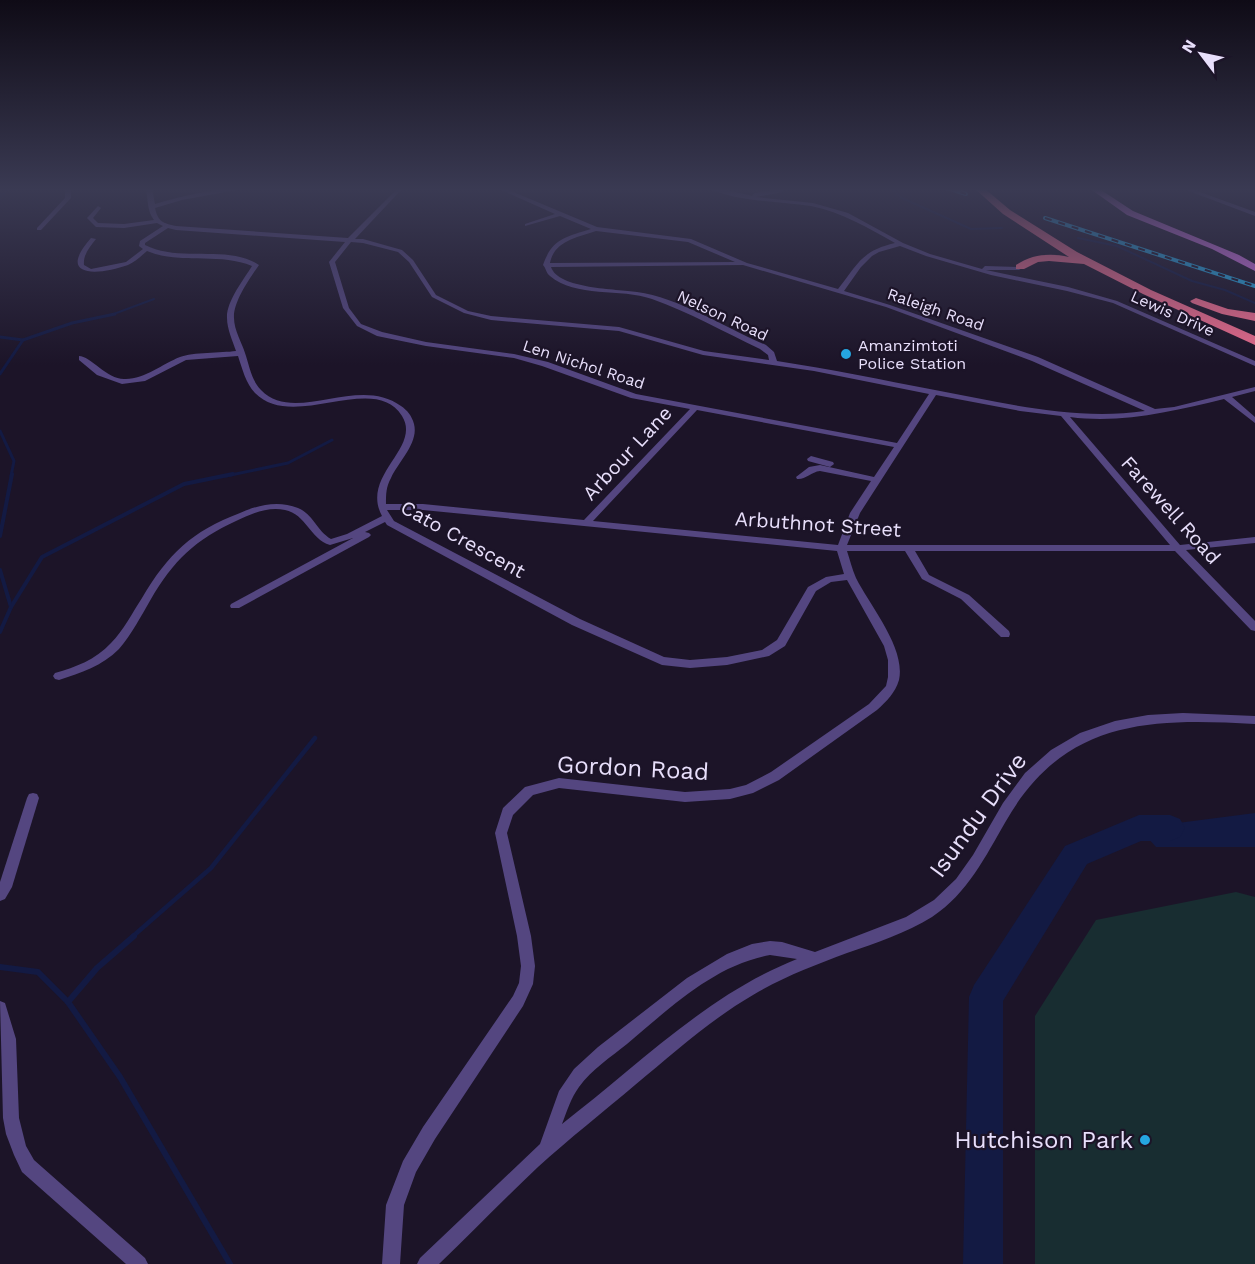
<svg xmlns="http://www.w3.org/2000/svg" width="1255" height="1264" viewBox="0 0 1255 1264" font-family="'Work Sans',sans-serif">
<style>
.green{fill:#182d31}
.water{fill:#131a43}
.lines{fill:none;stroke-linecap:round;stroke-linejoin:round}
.stream-far4{stroke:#131a43;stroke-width:2}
.stream-far3{stroke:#131a43;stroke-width:3}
.stream-far2{stroke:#131a43;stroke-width:4}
.stream-far1{stroke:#131a43;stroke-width:4.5}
.stream{stroke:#131a43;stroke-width:6}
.river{fill:#131a43;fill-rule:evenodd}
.minor{fill:#544680;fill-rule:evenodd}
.primary{fill:#d975ec;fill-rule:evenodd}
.motorway{fill:#ea6b8d;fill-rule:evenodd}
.rail-casing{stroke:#25a6e1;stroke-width:4}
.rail{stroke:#1c1428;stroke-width:2;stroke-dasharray:7;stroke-linecap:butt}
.poi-dot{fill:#25a6e1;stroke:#1c1428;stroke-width:2}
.labels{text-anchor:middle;stroke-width:4.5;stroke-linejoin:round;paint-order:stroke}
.far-street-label{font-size:16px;fill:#e8dffb;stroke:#1c1428}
.far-poi-label{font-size:16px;fill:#e8dffb;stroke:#1c1428;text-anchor:start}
.street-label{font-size:20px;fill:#e8dffb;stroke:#1c1428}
.near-street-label{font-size:24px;fill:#e8dffb;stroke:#1c1428}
.near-poi-label{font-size:24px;fill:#e8dffb;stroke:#1c1428;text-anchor:end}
</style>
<rect width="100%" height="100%" fill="#1c1428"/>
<path class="green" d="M1236,892l19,5v367h-220v-248l61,-96z"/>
<path class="water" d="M1255,813v34h-99l-17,-19z"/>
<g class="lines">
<g class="stream-far4">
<path d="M891,188l11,10 69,31 31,-1"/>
<path d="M0,197l9,-9"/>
<path d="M1078,238l39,8 75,35 33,9 30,13"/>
<path d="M111,315l43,-16"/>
</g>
<g class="stream-far3">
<path d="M0,337l23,3 -23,34"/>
<path d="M23,340l49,-17 43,-9"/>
<path d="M0,431l14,30 -3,15"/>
<path d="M226,476l62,-13 44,-23"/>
</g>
<g class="stream-far2">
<path d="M0,536l12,-62"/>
<path d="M0,570l11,37 -11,25"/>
<path d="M11,607l31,-50 142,-73 49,-10"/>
</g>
<path class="stream-far1" d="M132,937l79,-69 104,-130"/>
<g class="stream">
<path d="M0,967l38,5 30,30 52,75 110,187"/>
<path d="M68,1002l29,-34 37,-32"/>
</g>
<path class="river" d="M1139,815h31l10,4 5,9 -5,9 -10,4h-29l-54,23 -84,137v263h-40l6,-267 5,-12 91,-139z"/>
<g class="minor">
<path d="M65,188h6v10l-30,32h-4v-2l28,-30z"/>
<path d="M146,188h6l3,16c30,-9 61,-16 92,-16l-65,12 -27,8c3,14 8,15 21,18l172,12 50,-50h5l-48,51h8l39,11 11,10 23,35 32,16 23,5 128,11 85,24 65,9 -1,-5 -8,-6c-36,-17 -71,-37 -108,-50 -31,-11 -77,-1 -102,-23 -4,-3 -4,-8 -7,-11 9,-26 22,-28 48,-36l-31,-13 -35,10v-2l30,-10 -58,-26h7l93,39 94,12 56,24 91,26c20,-25 23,-38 57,-46 -27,-15 -53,-31 -84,-37 -34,-5 -72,-4 -104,-18h10l36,8 -1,-1 3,-2 26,-4 2,3 -27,5 57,6 35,10 55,30 27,11 52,15 3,-3 36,1 1,1 -3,2h-33l82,17 49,14 138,60v5l-142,-63 -46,-12 -76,-16 -65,-19 -26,-10 -21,6 -7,4 -11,11 -17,24 46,14 148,52 117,52 19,-2 81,-20v4l-23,6 23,20v6l-31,-24c-50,12 -102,25 -154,18l110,128 75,-8v6l-69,7 69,71v10l-4,-1 -76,-79h-260l14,24 40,20 40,36 1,3 -1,3h-8l-40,-38 -39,-20 -17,-28h-58c3,9 5,18 9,27 14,28 50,70 43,102 -4,13 -12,21 -22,30l-98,70 -26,13 -23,6 -45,3 -126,-14 -26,7 -20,20 -6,18 24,103 4,30 -2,18 -10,22 -88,133 -19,33 -12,33 -4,59h-18l4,-59 17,-44 20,-34 90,-131 6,-13 2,-17 -4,-30 -22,-103 8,-25 22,-21 34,-9 126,14 45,-3 16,-4 25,-13 98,-68 17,-18 2,-9v-17l-4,-14 -37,-66 -16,2 -15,9 -31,55 -16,10 -42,9 -37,3 -28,-3 -90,-40 -185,-100 -2,-3 -20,10 4,1 2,2 -2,2 -130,71h-8l-1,-2 1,-2 122,-66 -23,7c-20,-6 -24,-31 -45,-35 -17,-4 -34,4 -49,11 -40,18 -63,40 -85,78 -10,17 -19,35 -32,50 -17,17 -38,24 -60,31l-4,-1 -2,-3 2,-3c21,-6 40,-13 56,-30 13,-13 21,-30 31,-45 26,-44 50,-67 98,-85 18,-8 38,-13 58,-5 15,6 19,23 33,31l16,-5 35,-18c-22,-41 40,-68 20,-100 -28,-45 -109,16 -147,-23 -9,-9 -13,-25 -17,-37l-52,4 -41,21 -23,3 -25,-9 -18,-15v-4c11,0 28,23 45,23 20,1 38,-15 56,-22 13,-5 41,-4 56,-6 -3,-9 -9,-22 -9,-33 -1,-16 17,-39 25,-52 -33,-14 -72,-1 -105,-15 -6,5 -12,11 -19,14 -28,10 -73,14 -37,-27l5,1c-6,8 -13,15 -12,26l7,4 35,-7 17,-13 -4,-3 1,-5 23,-15 -6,-3 -33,5 -28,-1 -9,-9 11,-12 3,2 -8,10 5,5 26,1 30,-4c-7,-9 -6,-20 -8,-32zM168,228l8,2 169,12 -16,20 14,46 14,18 20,10 49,10 88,12 28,8 89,32 59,11 -106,111 -161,-16h-37c0,-10 0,-17 5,-26 7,-16 28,-35 23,-54 -2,-8 -7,-14 -13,-18 -43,-32 -106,19 -140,-16 -10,-10 -12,-26 -16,-37 -3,-10 -11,-23 -11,-35 -1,-16 16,-40 25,-53 -31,-21 -79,-2 -114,-20v-2zM596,231l92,11 47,20 -185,1c4,-22 28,-26 46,-32zM351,242l12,1 35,9 11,10 23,35 32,16 27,7 128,11 84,24 111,16 115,23 -32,49 -261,-49 -88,-32 -34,-8 -88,-12 -44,-10 -21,-8 -12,-16 -14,-46zM743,265l143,42 146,54 113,50c-71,10 -141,-8 -210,-21 -52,-10 -105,-21 -158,-29l-3,-9 -8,-7c-39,-16 -88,-48 -129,-53 -20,-3 -79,-3 -86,-25zM936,395l84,16 41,5 109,129h-323l13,-32zM697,410l197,37 -20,30 -54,-12 -11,2 -13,10 1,2c8,1 14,-7 23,-8l51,10 -21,32 -12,32 -245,-24zM387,510h36l414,41 7,23 -18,3 -18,10 -31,53 -15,10 -35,7 -37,3 -26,-3 -84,-38 -186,-98z"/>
<path d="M1181,188h8l66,24v4z"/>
<path d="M811,456l22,6 1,2 -4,3 -22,-6 -1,-2z"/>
<path d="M1183,713l72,3v8c-105,-6 -191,-5 -249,97 -21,36 -38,72 -74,96 -26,16 -56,26 -85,36 -32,12 -64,24 -94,42 -43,25 -79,58 -118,90 -32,27 -66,54 -97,82 -34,32 -66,65 -99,97h-22l3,-6 120,-114 19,-53 15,-22 24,-22 89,-69 40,-24 25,-10 18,-3 12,1 33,10 91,-35 28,-17 22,-21 17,-24 30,-52 22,-30 26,-23 29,-17 35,-12 33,-6zM770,955l27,4c-65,26 -118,69 -171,113 -21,18 -43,35 -64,52 5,-13 9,-26 17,-37 13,-18 32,-30 48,-43 43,-36 87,-79 143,-89z"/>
<path d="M33,793l4,1 2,4 -27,89 -7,12 -5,2v-19l27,-84 2,-4z"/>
<path d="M0,1001l5,2 11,36 3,79 7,28 8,14 111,98 3,6h-22l-104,-92 -8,-17 -8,-21 -3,-16z"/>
</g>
<path class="primary" d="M1089,188h9l35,23 106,44 16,9v7l-43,-22 -85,-34z"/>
<g class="motorway">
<path d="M974,188h10l26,22 67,42 74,38 104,46v9l-112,-51 -59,-30 -35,-3 -11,1 -14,7h-8v-4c17,-11 34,-12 53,-8l-66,-43z"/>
<path d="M1196,298l32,11 27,4v8l-33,-7 -30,-11 -2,-2z"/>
</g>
<g class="rail-casing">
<g id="rail">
<path d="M947,188l19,6"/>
<path d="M1045,218l210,68"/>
</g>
</g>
<use href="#rail" class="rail"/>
</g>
<linearGradient id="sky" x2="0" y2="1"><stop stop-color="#0f0b16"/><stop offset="0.52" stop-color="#3a3a53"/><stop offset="1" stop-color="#3a3a53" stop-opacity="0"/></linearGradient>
<rect width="1255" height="365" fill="url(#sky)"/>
<g class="poi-dot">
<circle cx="846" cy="354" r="6"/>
<circle cx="1145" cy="1140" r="6"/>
</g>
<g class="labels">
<g class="far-street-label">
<text transform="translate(936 309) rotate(19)" y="6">Raleigh Road</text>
<text transform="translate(1173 313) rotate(24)" y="6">Lewis Drive</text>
<text transform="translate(723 315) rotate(25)" y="6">Nelson Road</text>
<text transform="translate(584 364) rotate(18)" y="6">Len Nichol Road</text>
</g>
<g class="far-poi-label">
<text x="858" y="351">Amanzimtoti<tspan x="858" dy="18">Police Station</tspan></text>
</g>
<g class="street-label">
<text transform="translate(627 453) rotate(-47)" y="7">Arbour Lane</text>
<text transform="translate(1171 510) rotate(48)" y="7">Farewell Road</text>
<text transform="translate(818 524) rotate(4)" y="7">Arbuthnot Street</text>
<text transform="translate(463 539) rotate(29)" y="7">Cato Crescent</text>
</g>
<g class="near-street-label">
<text transform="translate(633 768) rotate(3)" y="8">Gordon Road</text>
<text transform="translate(978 815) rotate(-54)" y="8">Isundu Drive</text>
</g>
<g class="near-poi-label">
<text x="1133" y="1148">Hutchison Park</text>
</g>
</g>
<g transform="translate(1201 54) rotate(302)" stroke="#1c1428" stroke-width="4.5" paint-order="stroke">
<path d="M0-4.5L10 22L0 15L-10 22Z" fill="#e8dffb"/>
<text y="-9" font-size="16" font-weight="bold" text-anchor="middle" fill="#e8dffb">N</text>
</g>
</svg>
